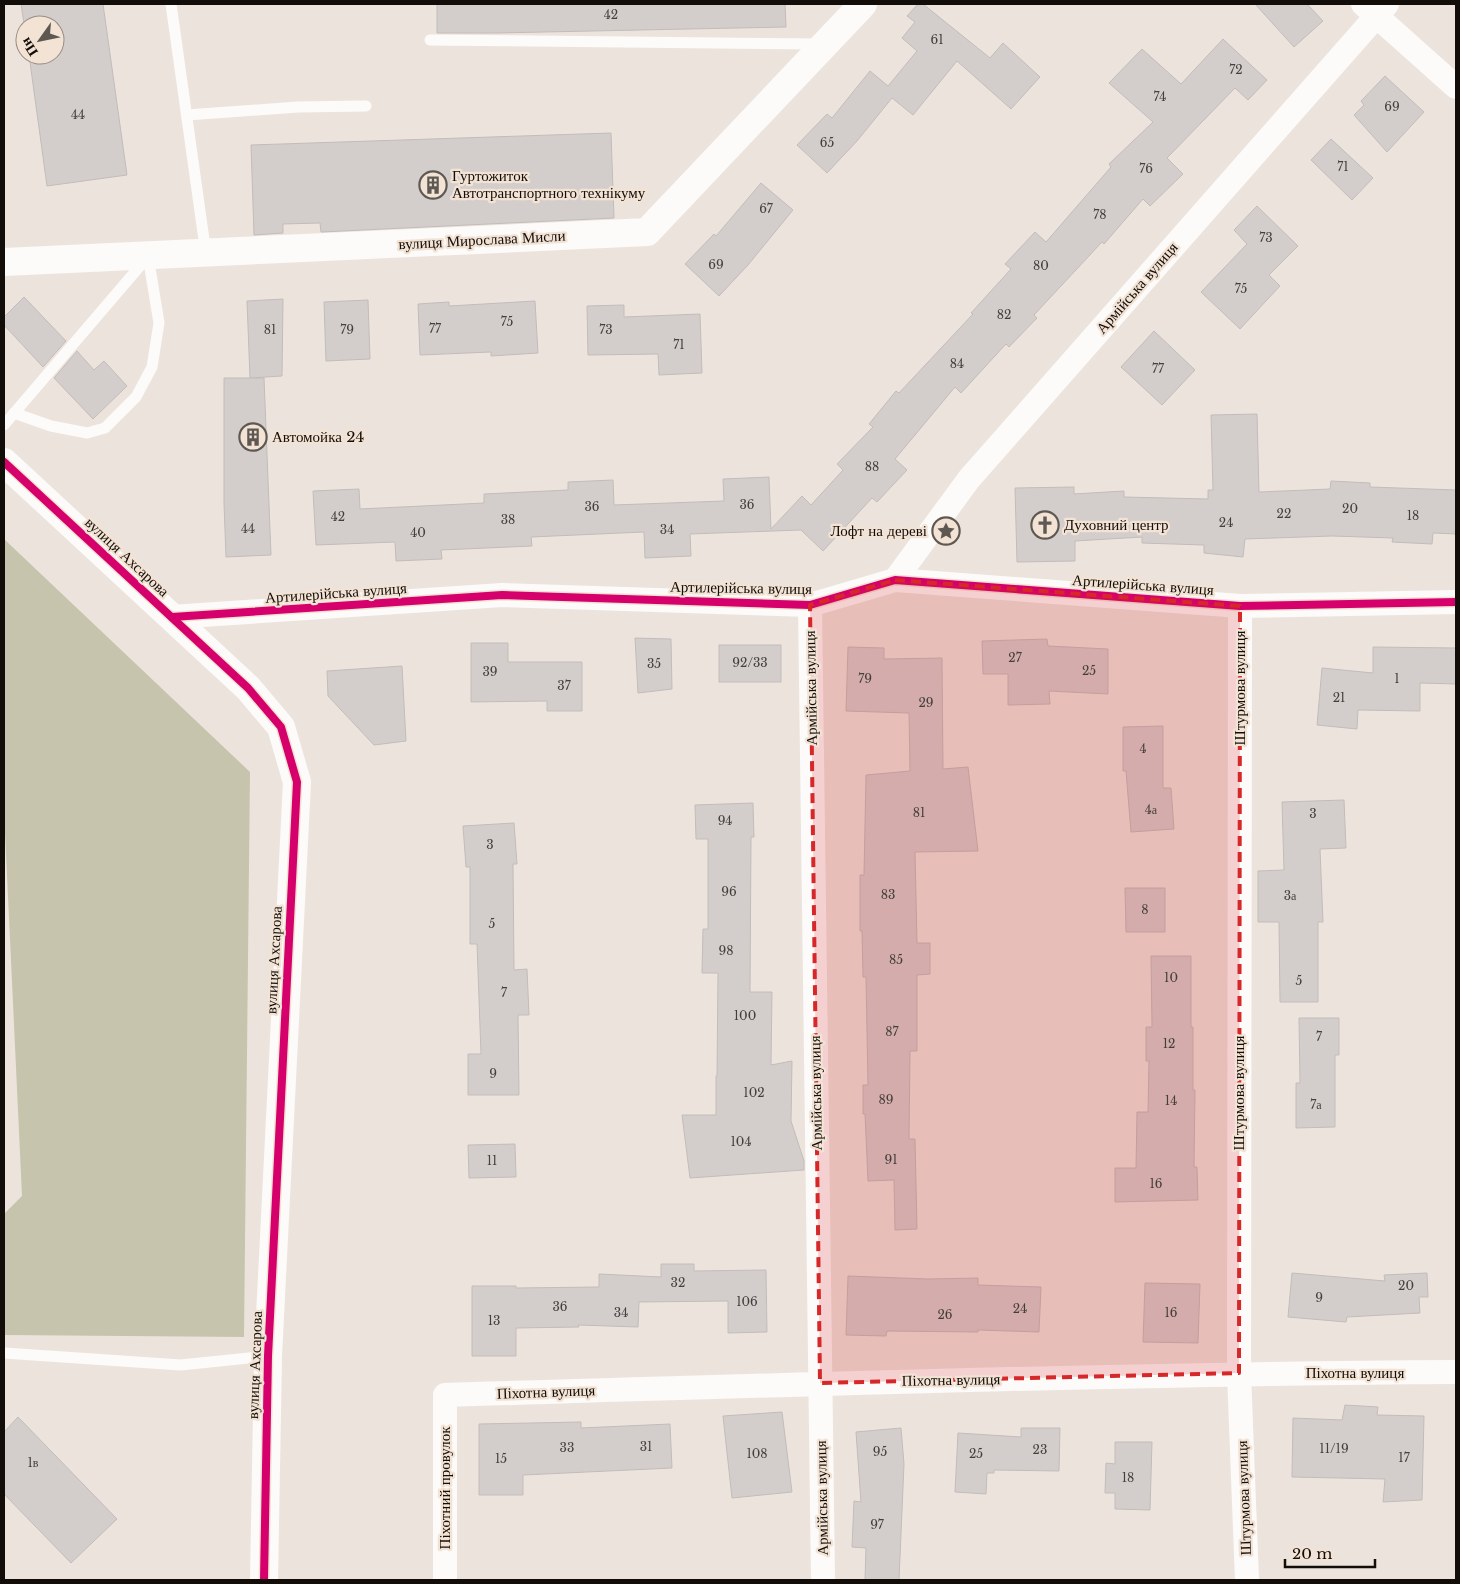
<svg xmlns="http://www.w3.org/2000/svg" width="1460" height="1584" viewBox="0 0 1460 1584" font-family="'Libre Baskerville',serif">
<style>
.forest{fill:#c6c4ad}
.building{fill:#d3cdcc;stroke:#c2bcba}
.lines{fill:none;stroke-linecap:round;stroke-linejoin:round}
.service{stroke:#fcfbfa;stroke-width:11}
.minor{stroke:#fcfbfa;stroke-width:24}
.tertiary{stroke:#fcfbfa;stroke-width:28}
.cycleway-casing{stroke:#f3e3d5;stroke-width:11}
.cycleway{stroke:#d6006c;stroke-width:8}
.marked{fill:#d62828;fill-opacity:0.2;stroke:#d62828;stroke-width:4;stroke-dasharray:10 6;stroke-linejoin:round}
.labels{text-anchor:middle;stroke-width:4.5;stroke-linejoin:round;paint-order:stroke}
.number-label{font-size:12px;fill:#443f3b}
.poi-label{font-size:15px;fill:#120d08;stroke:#f3e3d5;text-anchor:start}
.street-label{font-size:15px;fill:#120d08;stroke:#f3e3d5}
</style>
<rect width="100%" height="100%" fill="#ece4dc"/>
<path class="forest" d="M4,539l246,233 -6,565 -240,-2v-121l18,-18 -18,-385z"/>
<g class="building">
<path d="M21,4h82l24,171 -80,11 -18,-131h26v-30h-30v5z"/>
<path d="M437,4h348l1,23 -290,6h-59z"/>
<path d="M918,4h5l67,54 13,-15 37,34 -29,32 -54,-48 -44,54 -21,-17 -35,43 -30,32 -30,-28 30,-31 5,4 38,-47 18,15 29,-35 -15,-13 13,-16 -8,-6z"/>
<path d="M1255,4h52l16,17 -29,26z"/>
<path d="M1223,39l44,41 -19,20 -13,-12 -68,70 16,16 -33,32 -7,-7 -39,45 -2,-2 -68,73 3,3 -28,29 -3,-3 -45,49 -6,-6 -60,72 12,11 -30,32 -5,-4 -49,53 -22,-21 -111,4 1,22 -46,2 -1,-26 -113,5 1,9 -91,4 1,9 -46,2 -1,-19 -79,3 -3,-54 46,-2 1,20 124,-6v-9l84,-4v-8l45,-2 1,25 110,-4 -1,-22 46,-2 2,52 31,-33 9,9 32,-35 -6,-6 36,-37 -4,-3 27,-33 3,2 74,-79 -2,-1 40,-44 -6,-5 30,-32 11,10 65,-75 -2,-3 44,-42 -44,-39 33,-34 39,35z"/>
<path d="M1385,76l39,36 -37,40 -33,-37 10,-10 -3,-4z"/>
<path d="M611,133l3,85 -293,14 -1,-9 -37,1v9l-29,2 -3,-90z"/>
<path d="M1331,139l42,39 -21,22 -41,-40z"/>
<path d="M761,183l32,27 -45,55 -29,31 -34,-32 29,-30 2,2z"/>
<path d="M1257,206l41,40 -29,29 11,11 -40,43 -39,-37 46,-48 -13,-14z"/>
<path d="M24,297l42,44 -23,26 -39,-42v-8z"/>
<path d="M283,299l-1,77 -32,2 -3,-77z"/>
<path d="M368,300l2,59 -44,2 -2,-59z"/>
<path d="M535,301l3,52 -47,3v-4l-71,3 -2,-51 31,-2v4z"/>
<path d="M624,305v12l76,-3 2,59 -43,2 -1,-21 -70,1 -1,-49z"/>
<path d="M1154,331l41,39 -33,35 -41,-38z"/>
<path d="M77,351l17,19 10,-9 23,25 -34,33 -39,-41z"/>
<path d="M224,378h40l7,177 -45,2 -2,-54z"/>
<path d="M1257,414l2,78 71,-3 1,-8 39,2v4l86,3v44l-23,-1 -1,11 -40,-2 1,-4 -61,-2 -87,3 -2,18 -39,-4v-8l-62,-2v-6l-67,4v20l-58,1 -2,-74 59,-1v7l50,-3v6l84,2v-9h5l-2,-75z"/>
<path d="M635,638l36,1 1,50 -34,4z"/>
<path d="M1047,639l1,7 60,3v45l-59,-3 1,13 -42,1v-31h-25l-1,-33z"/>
<path d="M471,643h37v19h74v49h-35v-10l-76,1z"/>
<rect x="719" y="645" width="62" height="37"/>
<path d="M848,647l36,1v11l58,-1 1,111 25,-2 10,84 -63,1 2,91h13v31l-13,1v76h-7l-1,88h6l2,90 -22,1 -1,-50 -26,1 -3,-67h-2v-29h5l-2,-108h-3l-1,-46h-2v-56h4l2,-100 44,-4 -1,-58 -63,-2z"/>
<path d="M1373,647l83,1v36l-36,-1v28l-62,-1 -1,19 -40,-4 5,-57 51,5z"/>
<path d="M402,666l4,75 -32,4 -46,-49 -1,-25z"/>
<path d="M1163,726v62h8l3,41 -43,3 -5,-61h-3v-44z"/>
<path d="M1344,800l2,48 -26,1 3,73h-5v80h-38l-1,-80h-21v-51l26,-1 -2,-68z"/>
<path d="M753,803l1,34h-3l-1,155h22l-1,73 21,-4 -1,60 13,40v9l-114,8 -8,-63h34v-39h1l1,-103h-16l1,-44h5v-90h-12l-1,-34z"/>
<path d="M514,823l3,41h-4l1,106 13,-1 2,46h-11l1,80h-51v-41h13l-4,-110h-7v-77h-4l-3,-41z"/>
<path d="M1125,888h40v44h-39z"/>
<path d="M1151,956h40v71h2v63h2l-1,77h3l1,33 -83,2v-34h21l1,-56h11l1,-51h-3v-34h6z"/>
<path d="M1299,1018h40v37h-4v72l-39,1v-45h4z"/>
<path d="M515,1144l1,33 -47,1 -1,-33z"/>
<path d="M661,1264h33v7l72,-1 1,62 -39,1v-32l-89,1 -1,25 -60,-2 1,2 -63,1v28h-44v-70h44v2l83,-1v-13l62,3z"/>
<path d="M1292,1273l93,8 -1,-6 43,-2 1,24h-9l1,16 -73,4 -1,5 -58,-5z"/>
<path d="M848,1276l80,3 50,-1v7l63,2 -2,45 -61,-2v2l-91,-1 -1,5 -40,-1z"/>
<path d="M1145,1283l55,1 -2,59 -55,-1z"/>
<path d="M1345,1405l33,2 -1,8 47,1 -2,84 -39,2 2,-23 -93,-2 1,-59 49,2z"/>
<path d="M782,1412l10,80 -60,6 -9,-82z"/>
<path d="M18,1417l99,102 -46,44 -67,-69v-62z"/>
<path d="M581,1422v6l89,-4 2,44 -149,7v20h-44v-71z"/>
<path d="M901,1428l3,36 -5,116h-34l1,-32 -14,-1 2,-46 7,1 -5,-70z"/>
<path d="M1021,1428h39l-1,43 -65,-1v3h-7l-1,21 -31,-2 3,-59 63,4z"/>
<path d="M1115,1442h37l-2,68 -35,-1v-16h-10l1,-30 9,1z"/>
</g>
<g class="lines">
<g class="service">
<path d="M171,4l35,250"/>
<path d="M430,40l390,4"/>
<path d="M187,115l111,-8 68,-1"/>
<path d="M14,413l37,13 36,7 18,-5 31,-31 16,-30 7,-44 -11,-67"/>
<path d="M4,425l142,-166"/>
<path d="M4,1353l177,12 87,-9"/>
</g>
<g class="minor">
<path d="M1363,4l93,83"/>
<path d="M895,580l74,-101 418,-475"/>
<path d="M810,605l13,975"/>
<path d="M1240,606l-1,767 8,207"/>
<path d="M172,617l330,-22 308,10 85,-25 345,26 216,-4"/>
<path d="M445,1580v-185c337,-10 674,-21 1011,-23"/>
</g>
<g class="tertiary">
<path d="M4,262l643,-30 216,-228"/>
<path d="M4,462l244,226 33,39 16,55 -29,574 -4,224"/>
</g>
<g class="cycleway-casing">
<g id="cycleway">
<path d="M4,462l244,226 33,39 16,55 -29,574 -4,224"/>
<path d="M172,617l330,-22 308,10 85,-25 345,26 216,-4"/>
</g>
</g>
<use href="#cycleway" class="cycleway"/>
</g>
<path class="marked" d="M895,580l345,26 -1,767 -419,10 -10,-778z"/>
<defs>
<g id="building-ring" transform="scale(1.4375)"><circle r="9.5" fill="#f3e3d5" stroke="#5e5852" stroke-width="1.5"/><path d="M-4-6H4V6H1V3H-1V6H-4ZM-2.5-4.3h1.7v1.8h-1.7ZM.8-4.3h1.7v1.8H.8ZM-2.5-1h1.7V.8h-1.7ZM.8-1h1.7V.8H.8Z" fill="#5e5852"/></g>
<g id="church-ring" transform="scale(1.4375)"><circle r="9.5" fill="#f3e3d5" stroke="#5e5852" stroke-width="1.5"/><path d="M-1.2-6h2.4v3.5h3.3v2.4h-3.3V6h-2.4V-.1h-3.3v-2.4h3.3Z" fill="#5e5852"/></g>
<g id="sight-ring" transform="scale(1.4375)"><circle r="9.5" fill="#f3e3d5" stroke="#5e5852" stroke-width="1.5"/><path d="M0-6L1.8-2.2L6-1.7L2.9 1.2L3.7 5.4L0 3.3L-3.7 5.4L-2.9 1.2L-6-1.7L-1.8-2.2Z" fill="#5e5852"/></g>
</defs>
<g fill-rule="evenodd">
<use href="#building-ring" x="433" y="185"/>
<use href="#building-ring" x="253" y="437"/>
<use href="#church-ring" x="1045" y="525"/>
<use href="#sight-ring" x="946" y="531"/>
</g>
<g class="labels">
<g class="number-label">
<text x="611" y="19">42</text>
<text x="937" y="44">61</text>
<text x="1236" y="74">72</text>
<text x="1160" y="101">74</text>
<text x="1392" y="111">69</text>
<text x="78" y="119">44</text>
<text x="827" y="147">65</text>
<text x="1343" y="171">71</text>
<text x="1146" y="173">76</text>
<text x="766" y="213">67</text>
<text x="1100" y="219">78</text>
<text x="1266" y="242">73</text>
<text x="716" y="269">69</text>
<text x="1041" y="270">80</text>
<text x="1241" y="293">75</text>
<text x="1004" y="319">82</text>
<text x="507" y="326">75</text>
<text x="435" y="333">77</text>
<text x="270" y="334">81</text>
<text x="347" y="334">79</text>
<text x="606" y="334">73</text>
<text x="679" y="349">71</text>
<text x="957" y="368">84</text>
<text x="1158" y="373">77</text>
<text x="872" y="471">88</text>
<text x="747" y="509">36</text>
<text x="592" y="511">36</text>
<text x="1350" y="513">20</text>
<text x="1284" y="518">22</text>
<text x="1413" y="520">18</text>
<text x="338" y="521">42</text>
<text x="508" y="524">38</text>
<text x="1226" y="527">24</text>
<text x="248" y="533">44</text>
<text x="667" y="534">34</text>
<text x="418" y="537">40</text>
<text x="1015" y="662">27</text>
<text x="750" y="667">92/33</text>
<text x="654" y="668">35</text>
<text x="1089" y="675">25</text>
<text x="490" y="676">39</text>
<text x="865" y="683">79</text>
<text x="1397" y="683">1</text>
<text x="564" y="690">37</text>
<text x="1339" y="702">21</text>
<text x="926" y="707">29</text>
<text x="1143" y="753">4</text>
<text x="1151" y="814">4а</text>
<text x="919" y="817">81</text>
<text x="1313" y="818">3</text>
<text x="725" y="825">94</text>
<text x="490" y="849">3</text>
<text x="729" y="896">96</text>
<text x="888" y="899">83</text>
<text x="1290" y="900">3а</text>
<text x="1145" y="914">8</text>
<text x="492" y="928">5</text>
<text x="726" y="955">98</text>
<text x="896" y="964">85</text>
<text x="1171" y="982">10</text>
<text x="1299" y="985">5</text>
<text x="504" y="997">7</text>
<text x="745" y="1020">100</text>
<text x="892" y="1036">87</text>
<text x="1319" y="1041">7</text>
<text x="1169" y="1048">12</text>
<text x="493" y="1078">9</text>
<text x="754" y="1097">102</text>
<text x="886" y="1104">89</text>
<text x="1171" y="1105">14</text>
<text x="1316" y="1109">7а</text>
<text x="741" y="1146">104</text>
<text x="891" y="1164">91</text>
<text x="492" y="1165">11</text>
<text x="1156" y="1188">16</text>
<text x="678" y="1287">32</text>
<text x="1406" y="1290">20</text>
<text x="1319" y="1302">9</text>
<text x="747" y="1306">106</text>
<text x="560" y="1311">36</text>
<text x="1020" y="1313">24</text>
<text x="621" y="1317">34</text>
<text x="1171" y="1317">16</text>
<text x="945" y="1319">26</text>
<text x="494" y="1325">13</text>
<text x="646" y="1451">31</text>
<text x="567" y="1452">33</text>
<text x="1334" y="1453">11/19</text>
<text x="1040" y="1454">23</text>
<text x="880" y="1456">95</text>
<text x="757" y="1458">108</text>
<text x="976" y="1458">25</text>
<text x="1404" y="1462">17</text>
<text x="501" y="1463">15</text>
<text x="33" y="1467">1в</text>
<text x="1128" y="1482">18</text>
<text x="877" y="1529">97</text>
</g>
<g class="poi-label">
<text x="452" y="181">Гуртожиток<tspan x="452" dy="17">Автотранспортного технікуму</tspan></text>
<text x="272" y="442">Автомойка 24</text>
<text x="1064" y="530">Духовний центр</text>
<text x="927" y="536" text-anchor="end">Лофт на дереві</text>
</g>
<g class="street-label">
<text transform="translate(482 240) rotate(-3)" y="5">вулиця Мирослава Мисли</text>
<text transform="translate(1137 288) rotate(-49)" y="5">Армійська вулиця</text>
<text transform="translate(127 557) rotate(43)" y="5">вулиця Ахсарова</text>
<text transform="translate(1143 585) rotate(4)" y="5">Артилерійська вулиця</text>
<text transform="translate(741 588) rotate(1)" y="5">Артилерійська вулиця</text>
<text transform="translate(336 593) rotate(-4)" y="5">Артилерійська вулиця</text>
<text transform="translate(811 688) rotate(-91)" y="5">Армійська вулиця</text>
<text transform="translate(1240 688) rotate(-90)" y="5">Штурмова вулиця</text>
<text transform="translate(274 960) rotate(-87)" y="5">вулиця Ахсарова</text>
<text transform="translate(816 1093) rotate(-91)" y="5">Армійська вулиця</text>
<text transform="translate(1239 1093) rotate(-90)" y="5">Штурмова вулиця</text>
<text transform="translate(255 1365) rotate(-88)" y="5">вулиця Ахсарова</text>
<text x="1355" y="1378">Піхотна вулиця</text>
<text transform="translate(951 1380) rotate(-1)" y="5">Піхотна вулиця</text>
<text transform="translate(546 1392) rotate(-2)" y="5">Піхотна вулиця</text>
<text transform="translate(445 1488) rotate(-90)" y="5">Піхотний провулок</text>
<text transform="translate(822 1498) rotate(-91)" y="5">Армійська вулиця</text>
<text transform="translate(1244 1498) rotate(-92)" y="5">Штурмова вулиця</text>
</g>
</g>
<rect width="1460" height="1584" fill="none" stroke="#120d08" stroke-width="10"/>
<g transform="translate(40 40) rotate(237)"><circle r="24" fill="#f3e3d5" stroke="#998d83"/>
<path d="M0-4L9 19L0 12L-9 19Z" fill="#5e5852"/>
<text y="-8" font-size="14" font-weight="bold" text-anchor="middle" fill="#120d08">Пн</text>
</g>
<path d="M1285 1559v8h90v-8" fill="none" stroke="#120d08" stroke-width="2.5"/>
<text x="1292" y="1559" font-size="15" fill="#120d08" stroke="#f3e3d5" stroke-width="4" paint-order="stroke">20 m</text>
</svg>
